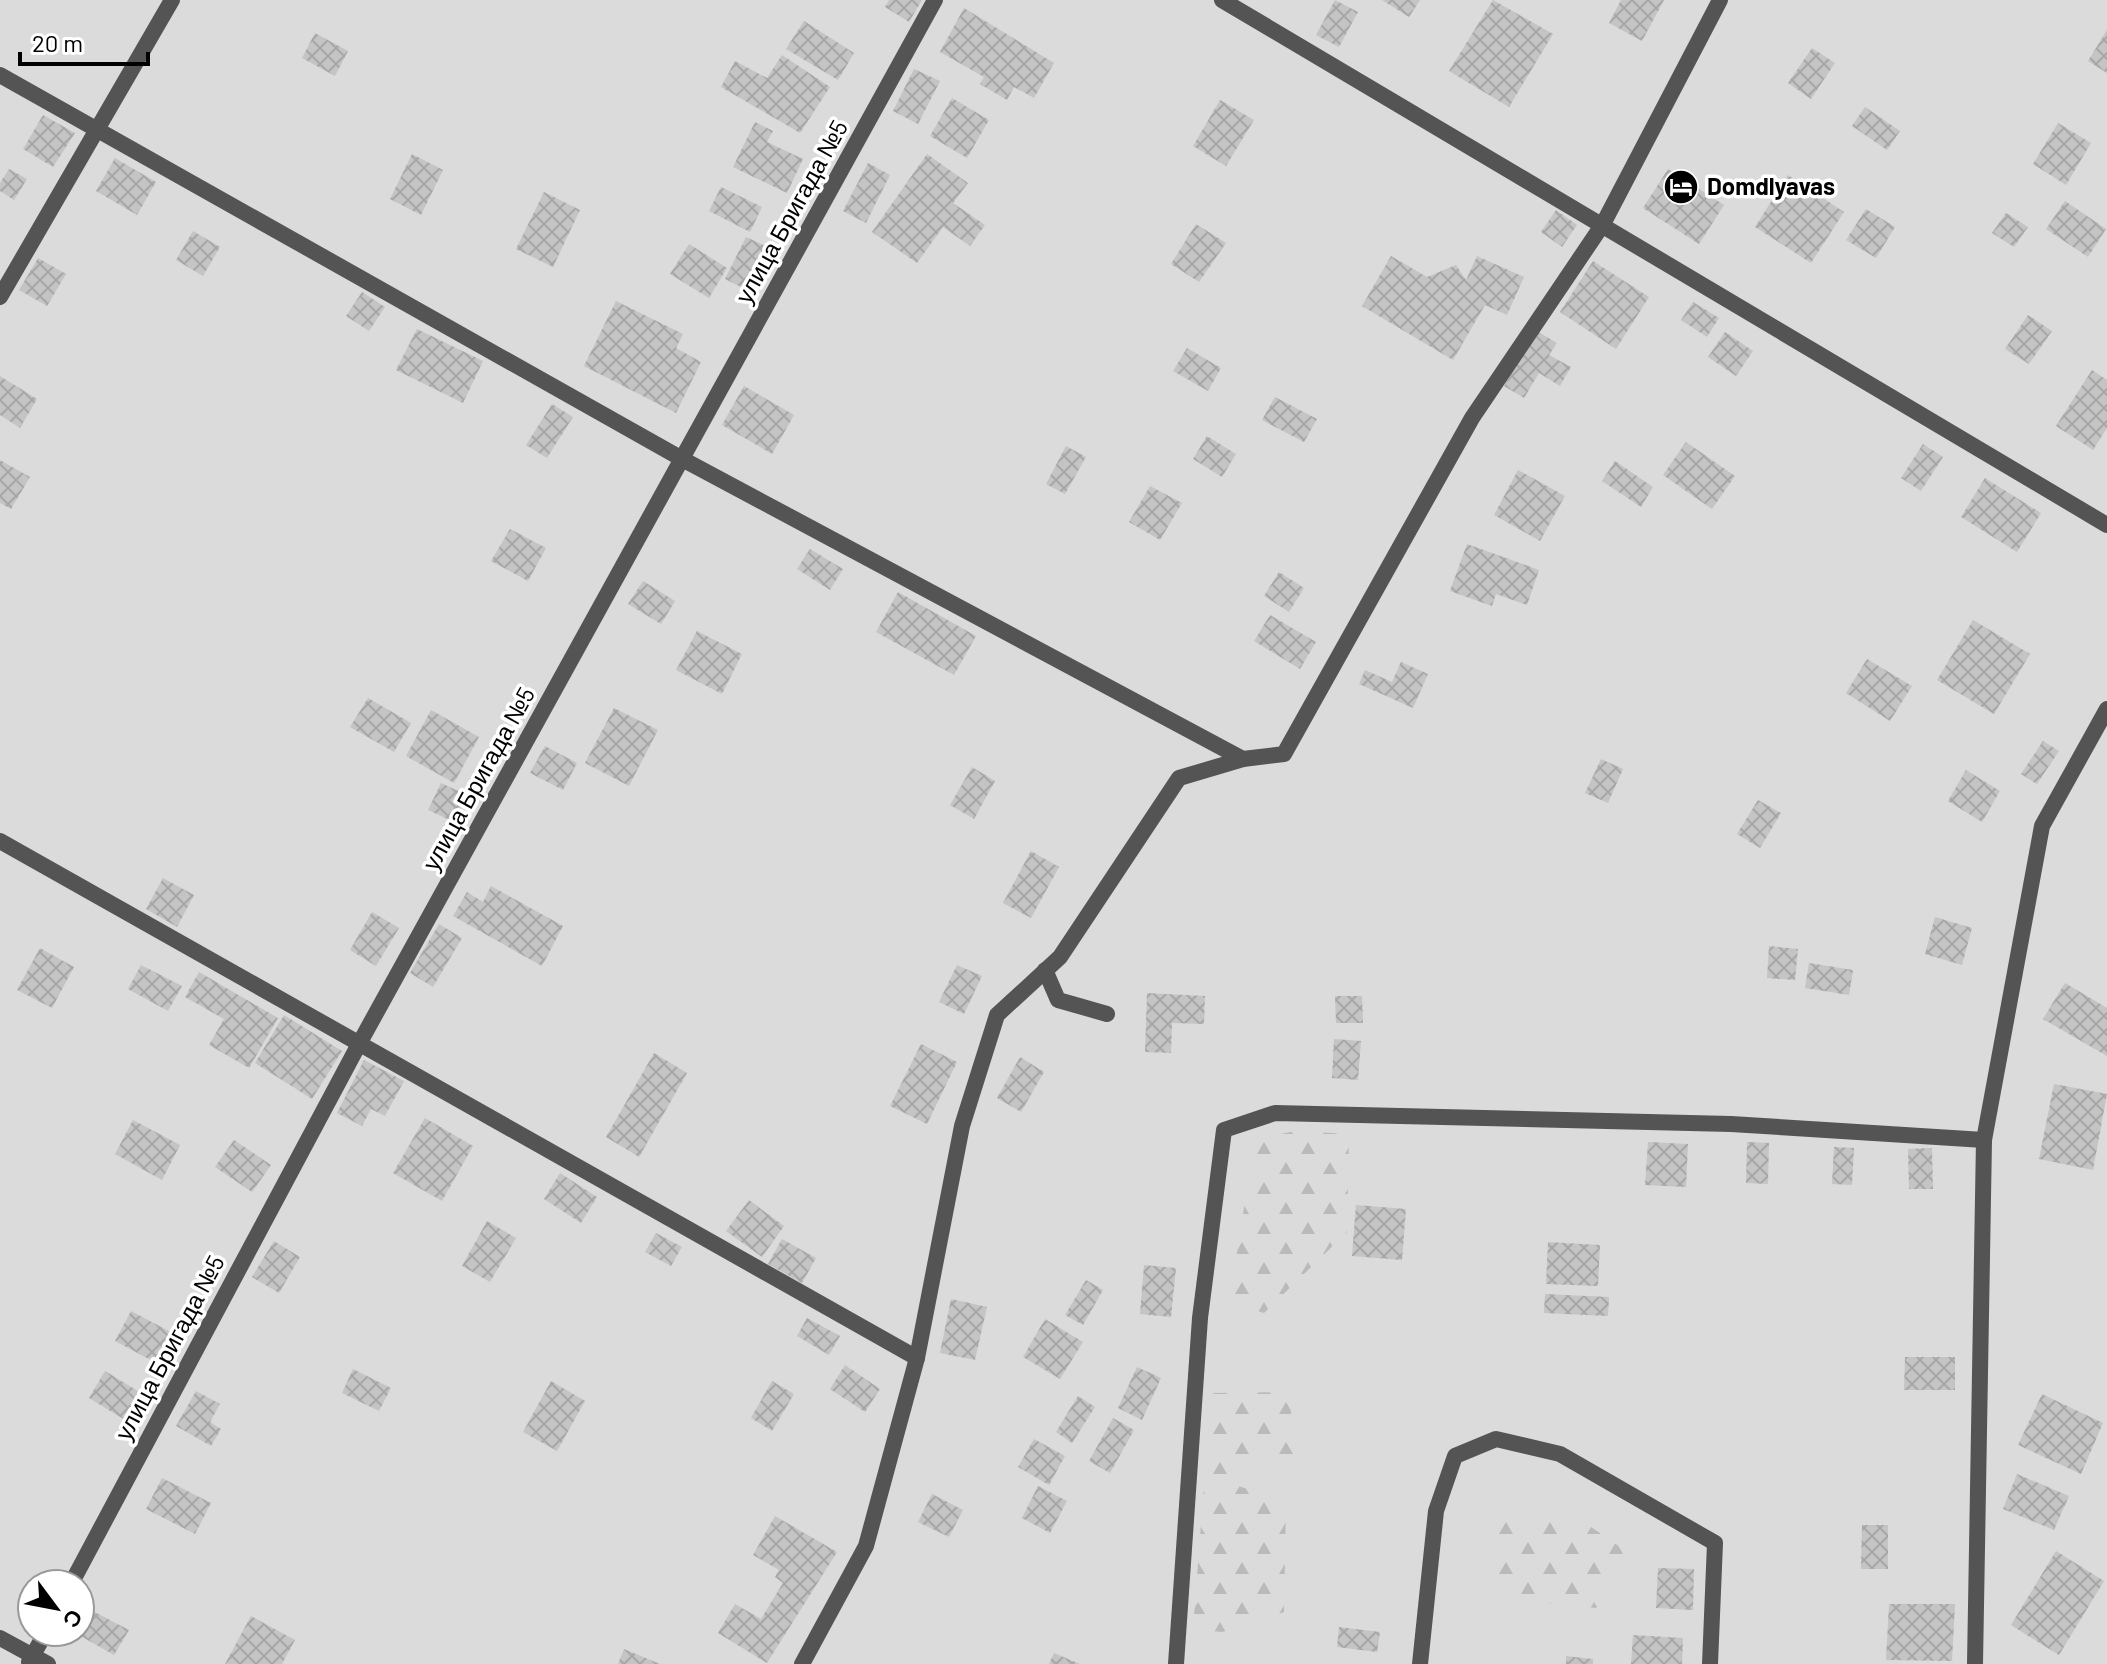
<svg xmlns="http://www.w3.org/2000/svg" width="2107" height="1664" viewBox="0 0 2107 1664" font-family="Barlow,sans-serif">
<style>
.green{fill:#dbdbdb;fill-rule:evenodd}
.forest{fill:url(#forest-firs)}
.building{fill:url(#building-cross-hatch)}
.lines{fill:none;stroke-linecap:round;stroke-linejoin:round}
.service{stroke:#545454;stroke-width:16}
.labels{text-anchor:middle;stroke-width:7;stroke-linejoin:round;paint-order:stroke}
.poi-label{font-size:24px;font-weight:bold;fill:#000;stroke:#fff;text-anchor:start}
.street-label{font-size:24px;fill:#000;stroke:#fff}
</style>
<defs>
<pattern id="forest-firs" width="22" height="20" patternUnits="userSpaceOnUse" patternTransform="scale(2)"><rect width="22" height="20" fill="#dbdbdb"/><path d="M5 1l3.5 6h-7zM16 11l3.5 6h-7z" fill="#bababa"/></pattern>
<pattern id="building-cross-hatch" width="8" height="8" patternUnits="userSpaceOnUse" patternTransform="scale(2)"><rect width="8" height="8" fill="#c4c4c4"/><path d="M0 0l8 8M0 8l8-8" fill="none" stroke="#a7a7a7"/></pattern>
</defs>
<rect width="100%" height="100%" fill="#fff"/>
<path class="green" d="M0,0h2107v1664h-2107zM32,1584h48v48h-48z"/>
<g class="forest">
<path d="M1296,1131l53,3 -2,98 -83,81 -35,-11 26,-163z"/>
<path d="M1290,1392l4,73 -55,-8 -1,29 48,15 -2,111 -62,20 -29,-3 18,-236z"/>
<path d="M1494,1513l90,9 49,34 -37,52 -105,-11z"/>
</g>
<g class="building">
<path d="M889,0h33l-13,22 -24,-15z"/>
<path d="M1335,0l23,12 -19,35 -23,-12z"/>
<path d="M1382,0h38l-11,17z"/>
<path d="M1493,0l60,34 -44,73 -60,-36z"/>
<path d="M1621,0h43l-22,41 -33,-18z"/>
<path d="M964,8l90,55 -20,35 -20,-11 -7,13 -27,-16 4,-7 -44,-25z"/>
<path d="M804,21l50,32 -16,27 -52,-31z"/>
<path d="M2107,30v43l-19,-12z"/>
<path d="M315,33l33,18 -13,25 -33,-18z"/>
<path d="M1812,48l23,15 -24,36 -23,-16z"/>
<path d="M782,55l48,32 -30,46 -79,-46 14,-26 32,17z"/>
<path d="M914,69l26,12 -22,43 -25,-13z"/>
<path d="M952,98l37,22 -22,38 -37,-22z"/>
<path d="M1220,100l34,20 -28,46 -33,-20z"/>
<path d="M1865,107l35,24 -13,19 -35,-24z"/>
<path d="M43,115l32,18 -22,34 -30,-18z"/>
<path d="M755,122l18,9 -6,11 36,17 -16,34 -54,-26z"/>
<path d="M2058,123l33,20 -25,42 -33,-21z"/>
<path d="M412,154l31,16 -22,45 -31,-16z"/>
<path d="M927,154l41,29 -15,20 32,22 -15,21 -27,-19 -26,36 -45,-31z"/>
<path d="M115,158l41,24 -19,33 -41,-24z"/>
<path d="M868,163l22,12 -24,48 -23,-12z"/>
<path d="M9,169l18,10 -13,21 -14,-9v-8z"/>
<path d="M1668,169l56,36 -25,39 -56,-36z"/>
<path d="M1788,175l56,37 -33,51 -56,-36z"/>
<path d="M721,187l41,20 -12,25 -41,-21z"/>
<path d="M544,192l36,18 -27,57 -37,-18z"/>
<path d="M2065,201l41,28 -18,28 -42,-28z"/>
<path d="M1866,209l29,18 -19,31 -30,-18z"/>
<path d="M1556,210l21,15 -15,22 -21,-15z"/>
<path d="M2006,213l22,14 -14,20 -22,-14z"/>
<path d="M1196,224l30,19 -27,39 -28,-18z"/>
<path d="M193,231l27,16 -17,29 -27,-16z"/>
<path d="M746,237l24,11 -21,43 -24,-12z"/>
<path d="M689,244l38,24 -18,30 -39,-24z"/>
<path d="M1391,256l36,21 29,-12 10,15 11,-24 47,21 -17,38 -22,-10 -32,55 -91,-54z"/>
<path d="M38,258l28,16 -19,32 -28,-16z"/>
<path d="M1593,261l56,36 -33,52 -56,-37z"/>
<path d="M362,292l23,15 -16,24 -23,-15z"/>
<path d="M616,301l67,33 -7,14 25,14 -25,51 -92,-47z"/>
<path d="M1693,302l26,16 -12,19 -26,-17z"/>
<path d="M2028,315l24,16 -23,33 -24,-15z"/>
<path d="M417,329l66,32 -20,42 -67,-33z"/>
<path d="M1537,331l20,12 -8,12 22,12 -11,19 -21,-13 -15,25 -20,-12z"/>
<path d="M1725,332l28,19 -17,25 -28,-19z"/>
<path d="M1187,348l34,20 -13,23 -35,-20z"/>
<path d="M2092,370l15,10v48l-14,22 -37,-24z"/>
<path d="M0,376l37,23 -17,29 -20,-13z"/>
<path d="M744,386l50,29 -22,39 -50,-29z"/>
<path d="M1275,397l42,22 -13,23 -42,-22z"/>
<path d="M552,404l21,13 -26,41 -21,-13z"/>
<path d="M1207,436l29,18 -14,23 -29,-18z"/>
<path d="M1686,442l49,34 -23,33 -49,-34z"/>
<path d="M1923,444l20,13 -22,34 -20,-13z"/>
<path d="M1066,446l20,11 -21,37 -19,-10z"/>
<path d="M0,460l30,17 -19,32 -11,-6z"/>
<path d="M1615,461l38,26 -12,20 -39,-26z"/>
<path d="M1518,470l47,26 -25,45 -46,-26z"/>
<path d="M1985,478l56,35 -24,39 -56,-35z"/>
<path d="M1150,486l32,17 -22,37 -31,-18z"/>
<path d="M510,529l36,19 -18,33 -37,-20z"/>
<path d="M1467,544l72,26 -12,35 -31,-11 -4,12 -42,-15z"/>
<path d="M810,549l33,20 -13,21 -33,-21z"/>
<path d="M1279,572l25,16 -15,24 -25,-16z"/>
<path d="M643,581l32,20 -14,23 -33,-20z"/>
<path d="M898,592l78,44 -22,39 -78,-43z"/>
<path d="M1270,615l46,27 -16,27 -46,-28z"/>
<path d="M1973,620l57,34 -36,60 -57,-34z"/>
<path d="M697,631l45,23 -20,40 -46,-24z"/>
<path d="M1867,659l45,27 -22,35 -44,-28z"/>
<path d="M1401,662l27,12 -15,34 -54,-24 6,-14 27,12z"/>
<path d="M368,698l43,25 -17,29 -44,-25z"/>
<path d="M614,708l44,22 -29,56 -44,-23z"/>
<path d="M431,710l48,27 -25,46 -48,-27z"/>
<path d="M2043,741l16,10 -22,33 -16,-10z"/>
<path d="M545,746l32,17 -14,27 -33,-17z"/>
<path d="M1601,759l22,10 -15,34 -23,-10z"/>
<path d="M972,767l23,14 -21,38 -24,-14z"/>
<path d="M1966,770l34,21 -18,31 -34,-21z"/>
<path d="M441,783l26,12 -13,27 -26,-12z"/>
<path d="M1758,800l23,13 -21,35 -23,-14z"/>
<path d="M1031,851l28,16 -28,51 -28,-15z"/>
<path d="M163,878l31,17 -17,32 -31,-18z"/>
<path d="M491,886l72,40 -21,40 -89,-50 14,-24 16,10z"/>
<path d="M372,912l27,16 -23,38 -26,-16z"/>
<path d="M1935,917l37,11 -10,37 -37,-11z"/>
<path d="M439,924l23,14 -29,49 -23,-14z"/>
<path d="M1769,946l29,3 -3,31 -28,-2z"/>
<path d="M40,948l34,19 -22,41 -35,-18z"/>
<path d="M1809,963l44,7 -4,25 -44,-7z"/>
<path d="M141,965l41,21 -14,25 -40,-22z"/>
<path d="M957,965l25,11 -18,38 -25,-12z"/>
<path d="M199,972l79,46 -29,50 -40,-23 15,-26 -39,-22z"/>
<path d="M2065,983l42,25v48l-64,-37z"/>
<path d="M1147,993l58,3 -1,28 -32,-1 -1,30 -26,-1z"/>
<path d="M1335,996h27l1,27h-27z"/>
<path d="M284,1015l58,36 -30,48 -57,-36z"/>
<path d="M1334,1039l27,2 -3,39 -26,-2z"/>
<path d="M921,1044l36,18 -30,62 -37,-18z"/>
<path d="M654,1053l33,20 -48,84 -33,-20z"/>
<path d="M1020,1057l24,15 -23,40 -24,-14z"/>
<path d="M364,1060l40,21 -19,35 -14,-7 -9,17 -25,-13z"/>
<path d="M2054,1084l53,10 -14,76 -54,-11z"/>
<path d="M425,1118l48,28 -31,55 -49,-28z"/>
<path d="M133,1120l47,25 -18,35 -47,-26z"/>
<path d="M234,1140l37,25 -19,27 -37,-25z"/>
<path d="M1648,1142l40,2 -2,43 -41,-2z"/>
<path d="M1747,1142l22,1 -1,41 -22,-1z"/>
<path d="M1834,1147l20,1 -2,37 -20,-1z"/>
<path d="M1932,1148l1,41h-24l-1,-40z"/>
<path d="M560,1173l37,24 -16,26 -37,-24z"/>
<path d="M749,1200l35,26 -22,31 -36,-26z"/>
<path d="M1356,1205l50,4 -4,51 -50,-4z"/>
<path d="M487,1221l29,17 -26,44 -28,-16z"/>
<path d="M656,1233l26,14 -11,19 -26,-14z"/>
<path d="M782,1239l34,19 -14,25 -34,-19z"/>
<path d="M274,1241l26,16 -21,36 -27,-16z"/>
<path d="M1548,1242l52,3 -2,41 -52,-2z"/>
<path d="M1144,1265l32,3 -5,49 -31,-3z"/>
<path d="M1086,1280l17,10 -20,35 -18,-10z"/>
<path d="M1545,1294l64,3 -1,19 -64,-3z"/>
<path d="M951,1299l36,8 -12,53 -35,-7z"/>
<path d="M131,1311l47,25 -16,30 -47,-25z"/>
<path d="M807,1318l33,18 -11,19 -32,-19z"/>
<path d="M1045,1319l38,23 -23,37 -37,-22z"/>
<path d="M1905,1357h50v33h-51z"/>
<path d="M845,1365l35,24 -15,23 -35,-23z"/>
<path d="M1137,1367l24,11 -19,42 -24,-12z"/>
<path d="M353,1369l38,19 -12,23 -37,-18z"/>
<path d="M105,1371l41,25 -16,27 -41,-25z"/>
<path d="M551,1381l34,20 -28,50 -34,-19z"/>
<path d="M772,1381l22,13 -22,37 -21,-13z"/>
<path d="M196,1391l24,13 -10,18 11,7 -10,17 -35,-20z"/>
<path d="M2042,1394l61,29 -22,51 -63,-29z"/>
<path d="M1078,1396l17,11 -23,36 -16,-11z"/>
<path d="M1113,1418l21,12 -24,43 -21,-12z"/>
<path d="M1034,1439l31,17 -16,29 -31,-18z"/>
<path d="M2017,1474l52,22 -15,34 -51,-21z"/>
<path d="M162,1478l49,25 -16,31 -49,-25z"/>
<path d="M1038,1486l29,15 -17,32 -28,-15z"/>
<path d="M932,1494l31,16 -14,27 -31,-15z"/>
<path d="M775,1516l62,36 -70,111 -49,-30 17,-29 26,15 22,-36 -8,-6 4,-7 -26,-15z"/>
<path d="M1862,1525h26v44h-27z"/>
<path d="M2056,1551l48,30 -45,74 -48,-30z"/>
<path d="M1658,1568l36,1 -1,41 -37,-2z"/>
<path d="M1889,1604h66l-3,57 -66,-1z"/>
<path d="M91,1610l38,20 -15,25 -37,-21z"/>
<path d="M251,1616l44,24 -13,24h-57z"/>
<path d="M1339,1627l41,5 -3,20 -40,-5z"/>
<path d="M1633,1635l50,3 -1,26h-51z"/>
<path d="M624,1649l36,15h-42z"/>
<path d="M1054,1653l26,11h-31z"/>
<path d="M1566,1656l27,3v5h-27z"/>
</g>
<g class="lines">
<g class="service">
<path d="M1222,0l885,525"/>
<path d="M0,75l684,385 559,299"/>
<path d="M0,297l172,-297"/>
<path d="M0,841l917,517"/>
<path d="M1045,970l13,30 49,14"/>
<path d="M71,1584l288,-540 576,-1044"/>
<path d="M0,1638l48,26"/>
<path d="M29,1662l17,-30"/>
<path d="M802,1664l64,-118 51,-188 45,-232 35,-111 63,-58 119,-179 64,-19 41,-5 188,-336 131,-194 117,-224"/>
<path d="M1176,1664l24,-346 24,-188 51,-17 456,11 253,16"/>
<path d="M1420,1664l16,-153 19,-55 41,-17 64,15 155,89 -5,121"/>
<path d="M1975,1664l9,-524 58,-314 65,-117"/>
</g>
</g>
<defs>
<g id="hotel-disc" transform="scale(1.8)"><circle r="9.5" fill="#000" stroke="#fff"/><path d="M-6-4.5h1.5V1H6V5H4.5V3h-9V5H-6ZM-4 0a1.8 1.8 0 1 1 3.6 0ZM.5 0V-2.5h3Q6-2.5 6 0Z" fill="#fff"/></g>
</defs>
<g fill-rule="evenodd">
<use href="#hotel-disc" x="1681" y="187"/>
</g>
<g class="labels">
<g class="poi-label">
<text x="1707" y="195">Domdlyavas</text>
</g>
<g class="street-label">
<text transform="translate(792 212) rotate(-61)" y="8">улица Бригада №5</text>
<text transform="translate(479 779) rotate(-61)" y="8">улица Бригада №5</text>
<text transform="translate(170 1348) rotate(-62)" y="8">улица Бригада №5</text>
</g>
</g>
<g transform="translate(56 1608) rotate(122)"><circle r="38" fill="#ffffff" stroke="#999999" stroke-width="2"/>
<path d="M0-6L14 30L0 20L-14 30Z" fill="#000000"/>
<text y="-12" font-size="22" font-weight="bold" text-anchor="middle" fill="#000000">С</text>
</g>
<path d="M20 52v12h128v-12" fill="none" stroke="#000000" stroke-width="4"/>
<text x="32" y="52" font-size="24" fill="#000000" stroke="#ffffff" stroke-width="6" paint-order="stroke">20 m</text>
</svg>
